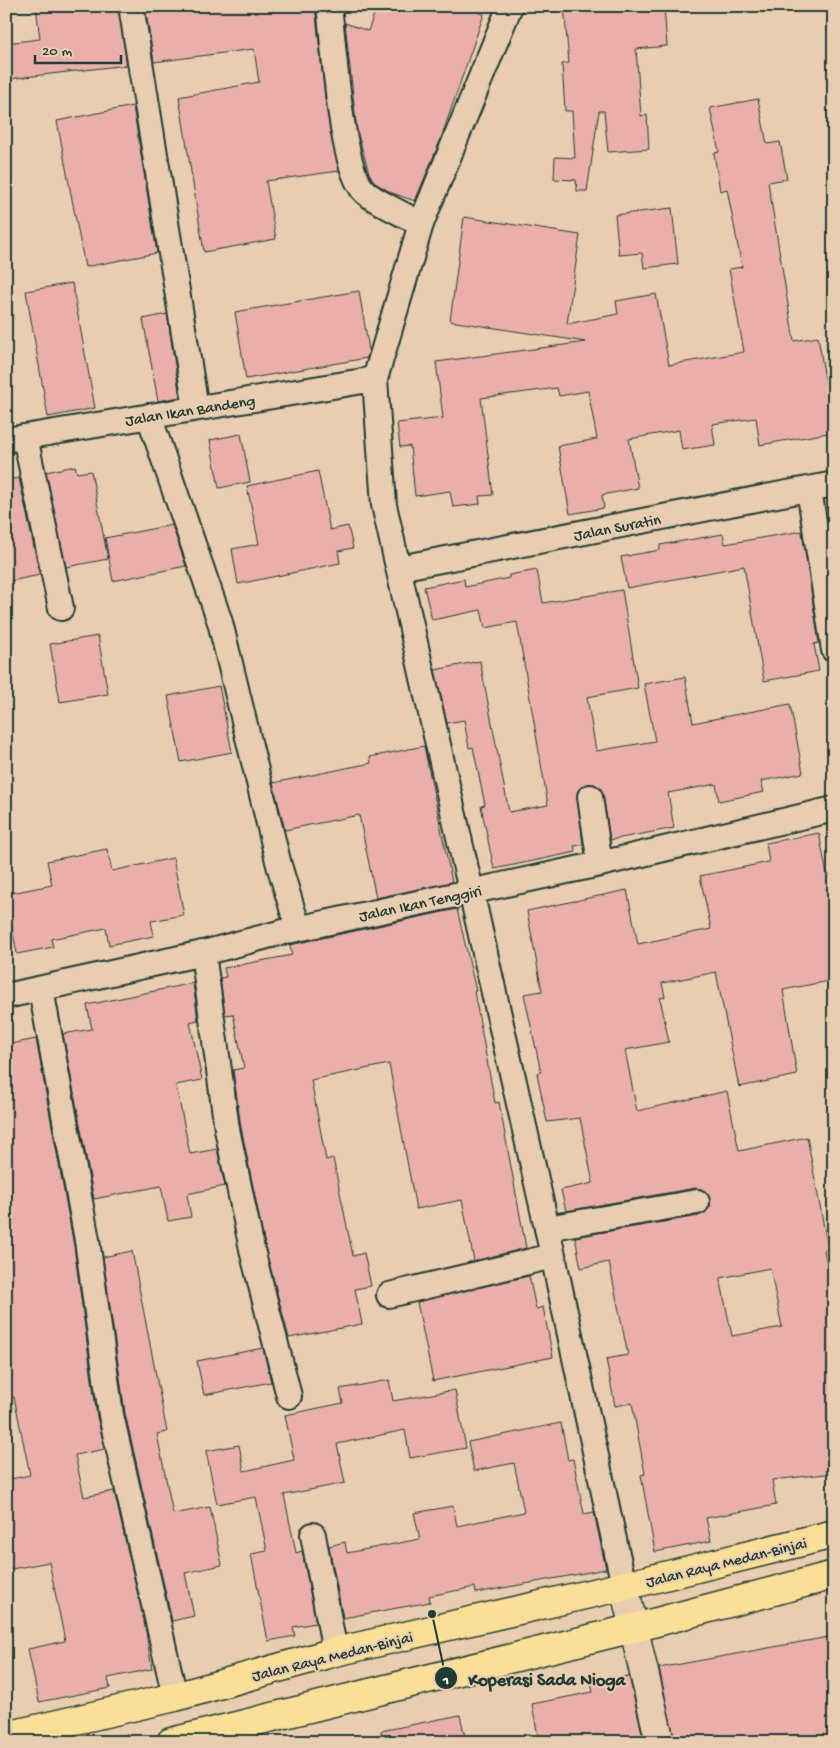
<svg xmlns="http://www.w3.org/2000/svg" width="840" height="1748" viewBox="0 0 840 1748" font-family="'Gochi Hand',sans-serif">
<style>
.building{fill:#ebafab;stroke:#1f3d34;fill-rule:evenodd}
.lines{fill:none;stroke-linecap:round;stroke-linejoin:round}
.minor-casing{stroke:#1f3d34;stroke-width:28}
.tertiary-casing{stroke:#1f3d34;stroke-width:31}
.primary-casing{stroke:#1f3d34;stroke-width:31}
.minor{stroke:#e8cdb0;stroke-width:24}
.tertiary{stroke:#e8cdb0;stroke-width:28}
.primary{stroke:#fbdf96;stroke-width:28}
.labels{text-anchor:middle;stroke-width:4;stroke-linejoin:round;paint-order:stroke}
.street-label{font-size:16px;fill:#1f3d34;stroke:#e8cdb0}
.leader{fill:none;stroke:#1f3d34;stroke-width:2}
.callout-dot{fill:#1f3d34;stroke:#e8cdb0;stroke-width:2}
.mark-label{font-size:15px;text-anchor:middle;font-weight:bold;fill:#fff}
.callout-label{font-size:18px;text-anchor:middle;font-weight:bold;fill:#1f3d34;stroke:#e8cdb0;stroke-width:4;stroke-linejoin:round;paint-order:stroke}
</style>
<rect width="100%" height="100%" fill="#e8cdb0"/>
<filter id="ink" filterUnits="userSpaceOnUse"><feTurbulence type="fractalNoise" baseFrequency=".02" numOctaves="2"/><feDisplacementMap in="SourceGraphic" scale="10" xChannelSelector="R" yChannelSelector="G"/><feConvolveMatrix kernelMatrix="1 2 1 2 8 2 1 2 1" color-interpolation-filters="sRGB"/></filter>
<g filter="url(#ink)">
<g class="building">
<path d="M36,6h82l9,59 -119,14 -2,-36 34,-4z"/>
<path d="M145,6h170l11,101 13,64 -73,10 10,58 -72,13 -25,-155 80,-15 -5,-33 -100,13z"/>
<path d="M377,6h84l23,8 -44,127 -25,60 -23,-8 -17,-10 -6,-10 -12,-42 -12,-108 23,8z"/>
<path d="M564,6h100l3,40 -31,3 5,67 6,-1 2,34 -41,3 -4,-41h-5l-12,80h-10l-1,-11 -22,-1 1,-22 20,1 -3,-47h-7l-3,-47 7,-1z"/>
<path d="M758,99l9,45 13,-2 7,37 -19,3 26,159 24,-4 16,95 -74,13 -4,-27 -44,6 3,21 -33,5 -3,-20 -50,9 9,49 -36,7 2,13 -34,6 -12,-68 39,-7 -9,-48 -29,5 -2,-8 -76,10 12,97 -14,1 1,8 -27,3 -3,-16 -35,5 -5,-50 -10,1 -3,-24 46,-5 -7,-56 150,-20 -136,-21 14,-104 116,18 -13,89 51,-10 -2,-13 40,-7 13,71 75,-13 -15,-83 13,-2 -15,-78 -7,2 -6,-38 5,-1 -9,-44z"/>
<path d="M133,106l24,147 -72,14 -28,-146z"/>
<path d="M672,208l6,56 -34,4 -2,-15 -23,2 -4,-40z"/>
<path d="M72,283l23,125 -47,9 -22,-126z"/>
<path d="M359,291l10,59 -2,8 -121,21 -11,-67z"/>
<path d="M167,314l13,83 -22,4 -15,-82z"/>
<path d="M241,434l9,48 -31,6 -9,-48z"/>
<path d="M75,466l2,7 14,-2 17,88 -42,8 -20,-95z"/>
<path d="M318,471l12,59 18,-4 5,22 -15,3 2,12 -102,21 -6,-35 27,-5 -12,-58z"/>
<path d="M19,478l21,97 -34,7v-102z"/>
<path d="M172,525l14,41 -73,15 -8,-43z"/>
<path d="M802,531l17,112 -5,1 5,27 -55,10 -20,-115 -117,22 -6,-31 39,-7v-5l63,-11 2,10z"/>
<path d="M537,570l6,33 79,-13 16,98 -51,9 9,54 59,-10 -11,-57 41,-7 8,46 97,-19 13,69 -42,8 3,11 -45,9 -3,-17 -48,9 6,35 -64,12 -7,-46 -8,-10h-7l-7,3 -4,5 6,53 -9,1 2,6 -82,17 -13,-63 4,-1 -12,-58 -4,1 -5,-28 -17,3 -12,-53 45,-9 29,151 39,-7 -31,-183 -32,6 -4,-18 -49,10 -8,-33 40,-8 1,8 44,-9v-3z"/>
<path d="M98,636l10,58 -48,8 -10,-58z"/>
<path d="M219,686l13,66 -51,10 -13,-66z"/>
<path d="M424,746l28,136 -76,16 -17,-83 -74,15 -12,-47 98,-20 -1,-6z"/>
<path d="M819,833l8,42 3,-1 4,18v88l-51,10 14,85 -58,12 -23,-115 -54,11 3,14 -5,1 9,44 -44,8 12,61 90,-20 12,60 68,-14 21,112 -4,1 10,48v175l-62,7 4,25 -70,13 5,23 -56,11 -14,-77 4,-1 -13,-71 -17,3 -9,-47 22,-4 -19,-93 -28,6 -6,-31 124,-21 11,-9v-8l-8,-10 -7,-1 -129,23 -5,-21 32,-7 -13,-65 -33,4 -10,-49 4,-1 -17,-78 18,-3 -15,-80 100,-21 11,54 73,-15 -11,-53 69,-14 -3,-19zM770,1268l12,59 -50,9 -12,-58z"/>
<path d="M107,849l5,22 61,-13 11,57 -33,6 3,15 -45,9 -3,-17 -55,11 2,8 -36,7 -11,-60 46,-9 -5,-24z"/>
<path d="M457,909l19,82h-2l21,112 4,-1 27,146 -52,13 -12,-61 -46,9 -27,-145 -78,16 15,80 7,-2 20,98 11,-3 7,33 -16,3 7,35 -73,14 -23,-87 -25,-124 -8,-57 11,-2 -11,-54 -8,1 -5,-37 6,-1 -2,-9 68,-13 -2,-10z"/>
<path d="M193,983l5,37 -8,2 12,58 -26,5 14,69 27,-5 8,37 -38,8 4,23 -23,4 -7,-35 -67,13 -31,-165 29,-5 -5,-24z"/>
<path d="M36,1039l38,207 23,171 8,32 -30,6 9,42 30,-6 31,135 7,43 -44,9 2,10 -71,14 -11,-53 37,-8 -16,-79 -43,8v-90l24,-5 -16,-78 -8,2v-354z"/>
<path d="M132,1251l35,181 -10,2 16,80 37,-7 12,58 -37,8 9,43 -22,5 -47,-208 -22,-156z"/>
<path d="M529,1276l7,33 7,-2 10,50 -120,24 -16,-79z"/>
<path d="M263,1348l8,34 -67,13 -7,-34z"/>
<path d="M389,1380l4,21 62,-11 11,58 -56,10 -5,-28 -68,14 8,39 -61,12 12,58 6,-2 14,72 -23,4 2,9 -27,5 -17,-87 16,-3 -11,-54 -39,7 -11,-53 33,-6 5,26 50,-11 -9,-45 58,-12 -3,-14z"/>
<path d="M561,1423l7,37 5,-1 11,55 10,-2 12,57 -130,24 -1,-6 -46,9 1,6 -87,16 -14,-72 16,-4 2,11 73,-14 -6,-26 39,-7 4,20 67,-14 -10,-49 -40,8 -6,-29z"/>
<path d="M834,1636v106h-159l-16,-74z"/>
<path d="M629,1676l15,66h-11v-7l-37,7h-57l-7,-38 61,-12 -2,-9z"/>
<path d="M460,1715l6,27h-84l-1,-11z"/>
</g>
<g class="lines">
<g class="minor-casing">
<g id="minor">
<path d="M131,6l65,402"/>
<path d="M329,6c5,37 11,164 36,186 12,11 41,23 56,32"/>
<path d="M510,6l-89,218 -46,155 9,126 163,723 77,358"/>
<path d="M149,416l71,206 59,243 19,63"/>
<path d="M25,437l36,171"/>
<path d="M6,440l369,-61"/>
<path d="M809,489l25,161"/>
<path d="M399,568l435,-84"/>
<path d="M590,797l10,67"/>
<path d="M203,953l24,176 26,125 36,142"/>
<path d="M41,989l46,251 24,175 64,282"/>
<path d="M6,996l197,-43 80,-21 317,-68 234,-55"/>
<path d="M547,1228l150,-26"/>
<path d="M389,1295l164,-39"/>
<path d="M313,1535l22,117"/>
</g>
</g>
<g class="tertiary-casing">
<path id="tertiary" d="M624,1586l36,156"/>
</g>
<g class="primary-casing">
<g id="primary">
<path d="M6,1736l169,-39 160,-45 289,-66 210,-52"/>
<path d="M171,1742l463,-114 200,-53"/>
</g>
</g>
<use href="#minor" class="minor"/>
<use href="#tertiary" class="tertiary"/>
<use href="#primary" class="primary"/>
</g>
</g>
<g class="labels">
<g class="street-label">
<text transform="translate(190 409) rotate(-9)" y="6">Jalan Ikan Bandeng</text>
<text transform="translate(617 526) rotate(-11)" y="6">Jalan Suratin</text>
<text transform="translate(420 902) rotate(-12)" y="6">Jalan Ikan Tenggiri</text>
<text transform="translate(726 1561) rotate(-14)" y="6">Jalan Raya Medan-Binjai</text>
<text transform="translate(332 1655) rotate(-14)" y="6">Jalan Raya Medan-Binjai</text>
</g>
</g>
<path class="leader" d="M432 1614L446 1678"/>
<g class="callout-dot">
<circle cx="432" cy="1614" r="5"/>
<circle cx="446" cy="1678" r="12"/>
</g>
<g class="mark-label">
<text x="446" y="1684">1</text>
</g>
<g class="callout-label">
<text x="547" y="1685">Koperasi Sada Nioga</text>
</g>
<rect width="840" height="1748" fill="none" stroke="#e8cdb0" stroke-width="25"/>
<rect x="12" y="12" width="815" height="1723" fill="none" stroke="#1f3d34" stroke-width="2" filter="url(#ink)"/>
<path d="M35 55v8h86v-8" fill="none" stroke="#1f3d34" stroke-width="2.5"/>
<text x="42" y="55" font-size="15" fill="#1f3d34" stroke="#e8cdb0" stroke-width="4" paint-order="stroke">20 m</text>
</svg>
